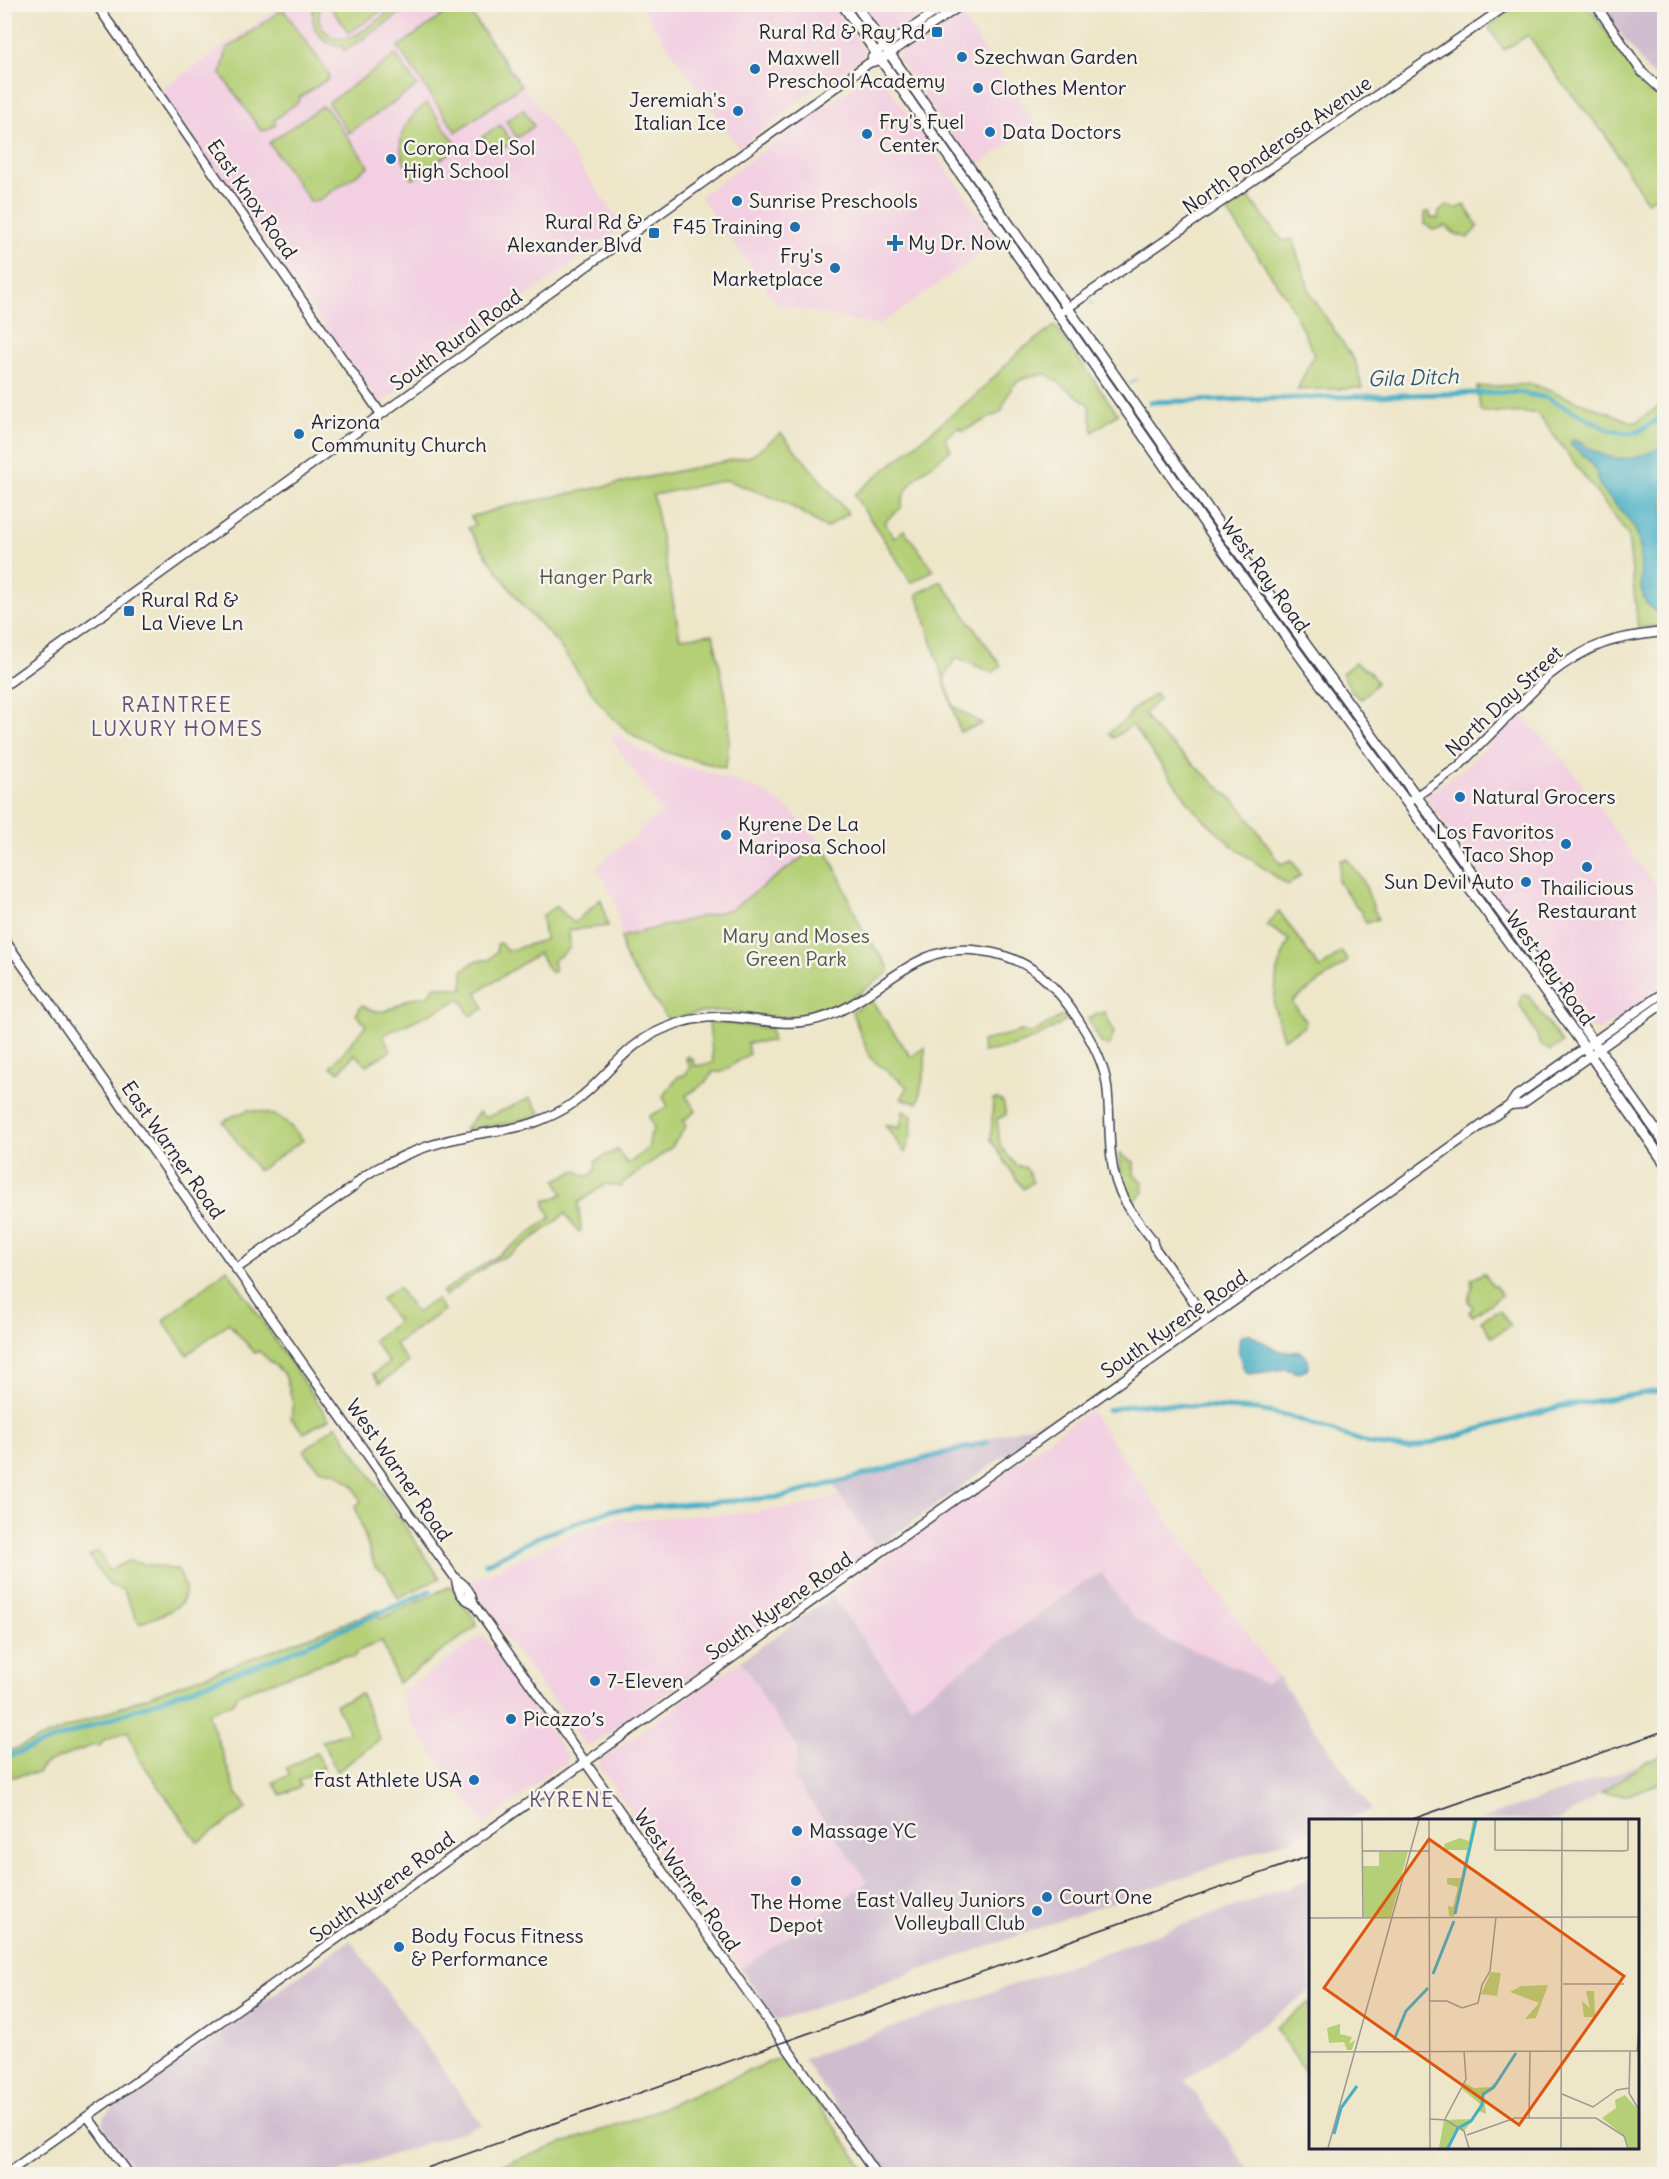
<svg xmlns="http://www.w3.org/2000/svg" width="1669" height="2179" font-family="Delius,sans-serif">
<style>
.built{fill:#f2cfe1}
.industrial{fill:#cfbdcf}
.green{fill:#b4cf76;stroke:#6b7858;stroke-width:1.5}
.water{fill:#47afc6;stroke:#346880;stroke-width:1.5}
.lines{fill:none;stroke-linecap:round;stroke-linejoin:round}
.stream{stroke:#47afc6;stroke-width:1.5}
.canal{stroke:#47afc6;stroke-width:5}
.secondary-casing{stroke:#403f50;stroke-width:11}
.primary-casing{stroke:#403f50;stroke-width:12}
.secondary{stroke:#fff;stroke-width:8}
.primary{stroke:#fff;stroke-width:9}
.rail{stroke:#22223b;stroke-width:1.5}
.poi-dot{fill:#1f6fb2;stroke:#f7f3e8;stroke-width:2}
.labels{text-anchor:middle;stroke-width:5;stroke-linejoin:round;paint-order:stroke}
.poi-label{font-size:20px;fill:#22223b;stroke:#f7f3e8;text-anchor:start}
.street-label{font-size:20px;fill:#22223b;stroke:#f7f3e8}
.park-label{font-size:20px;fill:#4e564d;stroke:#f7f3e8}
.water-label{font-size:21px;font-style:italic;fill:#315a73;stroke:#f7f3e8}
.neighbourhood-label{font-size:21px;letter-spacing:1.5px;fill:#5f537a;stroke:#f7f3e8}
.inset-river{fill:none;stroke:#47afc6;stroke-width:3}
.inset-road{fill:none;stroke:#9c9890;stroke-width:1.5}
.view{fill:#de560e;fill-opacity:0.15;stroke:#de560e;stroke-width:3}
.inset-edge{fill:none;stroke:#22223b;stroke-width:3}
</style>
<rect width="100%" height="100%" fill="#f7f3e8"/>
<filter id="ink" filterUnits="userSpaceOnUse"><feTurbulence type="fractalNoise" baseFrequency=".0167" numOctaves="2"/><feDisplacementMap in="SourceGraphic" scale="12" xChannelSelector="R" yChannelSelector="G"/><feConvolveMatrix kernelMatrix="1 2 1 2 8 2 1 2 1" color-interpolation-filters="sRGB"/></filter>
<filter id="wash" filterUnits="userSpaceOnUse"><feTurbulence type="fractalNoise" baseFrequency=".008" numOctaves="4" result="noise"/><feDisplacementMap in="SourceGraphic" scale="24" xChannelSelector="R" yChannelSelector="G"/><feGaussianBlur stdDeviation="1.35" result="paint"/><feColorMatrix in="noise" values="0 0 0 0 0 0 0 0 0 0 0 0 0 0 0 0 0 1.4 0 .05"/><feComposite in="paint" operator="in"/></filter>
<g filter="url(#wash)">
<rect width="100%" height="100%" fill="#ede6c9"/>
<g class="built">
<polygon points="282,5 467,5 623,227 379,404 160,91"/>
<polygon points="639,5 833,5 863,49 864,54 861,59 798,101 789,110 739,147"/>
<polygon points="864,5 937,5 887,37 883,36 875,26"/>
<polygon points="960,14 1037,125 978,165 972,163 897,58 901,50 930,35"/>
<polygon points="876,70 882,72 888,86 989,229 1000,240 878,326 778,305 700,196"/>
<polygon points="1519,714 1559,753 1664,898 1664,985 1643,1003 1600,1029 1595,1030 1589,1025 1571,997 1517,921 1507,912 1468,855 1459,846 1427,797 1428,794 1467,766"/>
<polygon points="616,733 637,748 663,760 714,774 755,788 779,802 796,816 822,843 732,909 621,937 615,903 606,883 596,867 626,842 633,840 638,834 639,829 662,812 610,737"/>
<polygon points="1090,1410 1278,1677 1265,1684 1238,1668 1169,1641 1134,1618 1120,1600 1078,1586 911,1706 832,1596"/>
<polygon points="841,1495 876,1548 591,1745 585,1746 582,1743 573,1726 558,1704 546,1693 467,1583 576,1532 622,1517 626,1520 757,1512 787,1507 790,1509"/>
<polygon points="483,1635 568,1757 565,1764 551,1770 533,1787 484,1824 411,1722 400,1693"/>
<polygon points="741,1661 758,1686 764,1702 798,1748 793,1778 868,1882 741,1969 599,1766 601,1760"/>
</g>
<g class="industrial">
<polygon points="1600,5 1664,5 1664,86 1647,69"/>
<polygon points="1045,1419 1048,1424 876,1548 831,1482 1037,1424"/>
<polygon points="1102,1573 1120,1600 1134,1618 1169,1641 1238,1668 1265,1684 1278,1677 1372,1810 1342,1820 1310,1820 1310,1832 777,2021 741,1969 868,1882 793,1778 798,1748 764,1702 758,1686 741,1661 832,1596 911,1706 1078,1586"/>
<polygon points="1644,1763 1561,1820 1478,1820"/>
<polygon points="1310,1880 1310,1991 1185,2080 1252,2174 1068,2174 1061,2165 1047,2174 885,2174 803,2059"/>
<polygon points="350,1940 482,2125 334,2174 138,2174 102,2125 104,2115"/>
</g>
<g class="green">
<polygon points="1518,4 1587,5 1641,78 1664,99 1664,196 1661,193 1647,202 1604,133 1559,79 1528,35 1504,50 1490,30 1489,26"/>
<path d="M 314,5 L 321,5 C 318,14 318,24 325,31 C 348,56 378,15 399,6 C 403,4 408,5 413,5 L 345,51 L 342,46 C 319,44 309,25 314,5 Z"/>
<polygon points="329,5 390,5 349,33"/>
<polygon points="457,5 465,5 521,86 456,132 398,47"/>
<polygon points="283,9 329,74 328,79 299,98 299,101 274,120 276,124 267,130 261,131 221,74 227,49"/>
<polygon points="396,55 417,86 349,133 328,103"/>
<path d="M 427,103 L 456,144 L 455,149 L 413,179 C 392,147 398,125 427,103 Z"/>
<polygon points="322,106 326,108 369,166 318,201 310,201 269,143"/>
<polygon points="523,109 534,126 517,138 506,121"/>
<polygon points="500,125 512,142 494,154 482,137"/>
<polygon points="1245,193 1283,241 1292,239 1311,295 1356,363 1362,388 1297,390 1314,354 1288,300 1225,208"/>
<polygon points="1448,205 1456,209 1464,205 1478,226 1468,238 1455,234 1446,226 1433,230 1425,224 1425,212 1430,212 1430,217 1438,219 1439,212"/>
<path d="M 1055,326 L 1118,414 L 1093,432 L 1089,405 L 1047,374 C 1013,378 1013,382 1001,412 L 963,431 L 959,427 L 945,438 L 951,450 C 931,466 903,480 901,508 L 884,522 L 894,538 L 904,530 L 934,570 L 911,583 L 898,561 L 854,495 L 977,394 L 1021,350 Z"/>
<polygon points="1532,384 1635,423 1664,403 1664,625 1638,628 1628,535 1537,413 1481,412 1477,387"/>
<path d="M 781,433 L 848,513 L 826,528 L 785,502 L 726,480 L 653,495 L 680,638 L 713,634 C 721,678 737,723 725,768 C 696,760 663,755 638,738 C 603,717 582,676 558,644 C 548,631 535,620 524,607 C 504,582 486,555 468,528 L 475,525 L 471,517 L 504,507 L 751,456 Z"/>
<polygon points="941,581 1001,666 992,673 956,657 944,679 953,706 982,724 960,732 917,594"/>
<polygon points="1355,663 1369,671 1377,683 1361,699 1352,692 1342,673"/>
<polygon points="1155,694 1159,699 1144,714 1154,729 1240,806 1281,864 1292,860 1301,875 1288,885 1232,846 1195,811 1132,725 1113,738 1108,733 1127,719 1131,711"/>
<path d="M 822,843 L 837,871 L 862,929 L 889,968 L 889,972 C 862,991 836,1012 803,1017 C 774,1021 747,1012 719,1011 C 702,1010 685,1015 669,1021 L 629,965 L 623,950 L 621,937 L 732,909 Z"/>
<polygon points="1347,859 1363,880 1378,919 1366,923 1361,912 1338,881 1341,860"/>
<path d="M 601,899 L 608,926 L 569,930 L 570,948 L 553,961 L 555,972 L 550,972 L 539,953 L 477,992 L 484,1009 L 470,1016 L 461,999 L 383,1035 L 391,1051 L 366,1065 L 355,1054 L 339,1072 L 331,1067 L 366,1025 L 356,1015 L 362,1005 C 386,1020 392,1005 413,998 C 417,996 423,997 428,996 L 435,986 L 463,989 L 463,970 L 477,960 L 489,960 L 497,951 L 497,944 L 500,943 L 507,951 L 545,940 L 542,916 L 556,906 L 574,923 Z"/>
<polygon points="1279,911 1320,969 1341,952 1348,961 1292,1002 1306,1021 1305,1026 1283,1039 1274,1006 1277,970 1289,940 1267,925"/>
<path d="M 1528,995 L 1562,1043 L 1550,1051 L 1539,1042 C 1536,1027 1524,1017 1519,1002 L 1522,996 Z"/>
<polygon points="870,999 911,1057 925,1047 925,1069 918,1103 901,1099 908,1087 870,1058 852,1012"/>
<polygon points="1105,1012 1114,1032 1109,1046 1101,1043 1088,1018"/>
<path d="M 1062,1016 L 1066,1020 C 1039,1039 1016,1048 983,1052 L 982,1041 L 1022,1031 L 1031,1034 Z"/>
<path d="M 709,1022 L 771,1028 L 772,1041 L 747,1043 L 749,1054 L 722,1072 L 713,1072 L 706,1082 L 686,1096 L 696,1111 L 683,1121 L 686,1126 C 681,1136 676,1138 672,1147 L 623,1183 L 621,1187 L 606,1184 L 578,1203 L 581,1230 L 578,1232 L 565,1213 L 553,1224 L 509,1255 L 494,1261 L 445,1296 L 442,1292 L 508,1249 L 551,1217 L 545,1206 L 545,1200 L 550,1200 L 563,1194 L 556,1180 L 577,1170 L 582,1175 L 589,1176 L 596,1169 L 595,1161 L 617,1150 L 628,1164 L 649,1147 L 649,1139 L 654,1128 L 649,1116 L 668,1107 L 663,1096 L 678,1077 L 686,1074 L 690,1066 L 685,1058 L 688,1056 L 689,1059 L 692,1058 L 695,1066 L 713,1063 Z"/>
<polygon points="530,1098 541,1114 510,1123 464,1130 479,1112 485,1117 495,1114"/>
<polygon points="997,1099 1003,1102 1006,1115 997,1119 1000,1146 1016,1165 1026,1168 1033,1182 1023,1189 991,1140 993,1100"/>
<path d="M 249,1110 C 277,1113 285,1118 303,1140 L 258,1171 L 223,1122 L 233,1116 Z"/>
<polygon points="903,1111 912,1116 911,1136 905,1153 885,1125 900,1128"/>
<polygon points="1120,1154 1134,1162 1134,1175 1142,1181 1144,1192 1136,1199 1131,1199 1121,1177"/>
<polygon points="227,1269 329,1419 304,1433 291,1418 293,1402 285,1375 259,1351 255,1353 228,1323 187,1355 163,1321"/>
<polygon points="1484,1273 1492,1285 1495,1285 1502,1295 1473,1316 1469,1312 1473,1308 1468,1301 1472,1287 1471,1279"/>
<polygon points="398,1287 416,1313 436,1299 444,1310 395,1344 408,1363 380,1383 373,1374 389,1363 373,1340 398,1322 381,1299"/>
<polygon points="1500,1311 1510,1325 1492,1337 1481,1321 1494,1312"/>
<polygon points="336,1425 440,1578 398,1598 385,1573 375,1567 355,1506 361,1502 354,1487 338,1473 319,1469 304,1451"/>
<path d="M 98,1551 L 109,1571 L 128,1561 L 178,1570 C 180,1575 184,1582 185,1588 C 189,1610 153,1617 139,1624 L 123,1590 L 109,1585 L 89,1556 Z"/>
<path d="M 451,1586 L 475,1620 L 477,1626 L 398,1683 L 382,1641 L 358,1651 L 354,1657 L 342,1656 L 244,1692 L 238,1695 L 233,1703 L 208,1713 L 236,1792 L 247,1808 L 198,1842 L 138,1757 L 128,1731 L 104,1740 L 99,1747 L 95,1745 L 88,1747 L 44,1764 L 38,1773 L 5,1778 L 5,1753 C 128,1701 255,1659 379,1610 L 380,1619 Z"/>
<polygon points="361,1694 380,1739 337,1772 322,1741 349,1732 336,1704"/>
<polygon points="317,1753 324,1768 298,1781 301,1786 281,1795 273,1782 290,1775 286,1768"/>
<polygon points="1664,1755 1664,1782 1627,1795 1601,1793 1644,1763"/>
<polygon points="1310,2003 1310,2070 1306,2073 1275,2028"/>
<polygon points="784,2056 868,2174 476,2174 653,2112"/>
</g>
<g class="water">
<path d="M 1573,439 C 1581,442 1587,448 1594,451 C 1619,464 1642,460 1664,444 L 1664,615 C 1627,604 1648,561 1637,534 C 1629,515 1611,503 1600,486 C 1598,482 1598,477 1596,472 C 1592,461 1581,453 1571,445 L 1571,441 Z"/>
<path d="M 1248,1333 C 1259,1339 1270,1348 1282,1351 C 1289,1354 1295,1350 1300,1352 C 1307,1354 1309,1362 1309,1368 L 1299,1373 L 1286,1369 L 1250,1374 L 1246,1373 C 1240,1362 1237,1349 1240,1337 Z"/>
</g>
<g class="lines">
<g class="stream">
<polyline points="985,4 986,7"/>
<polyline points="871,76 875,82"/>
<polyline points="1090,301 1093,305"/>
<polyline points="1130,384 1136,379"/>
</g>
<g class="canal">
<polyline points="1150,402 1516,392 1547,398 1608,429 1625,433 1638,432 1664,416"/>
<polyline points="1108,1410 1132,1405 1154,1404 1258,1410 1288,1416 1370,1444 1409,1449 1558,1407 1664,1390"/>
<polyline points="486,1564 538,1537 611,1510 781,1497 988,1442"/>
<polyline points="4,1758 288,1653 430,1591"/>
</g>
</g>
</g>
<g filter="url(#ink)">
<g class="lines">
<g class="secondary-casing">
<g id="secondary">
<polyline points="96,4 381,414"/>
<polyline points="1595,4 1642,72 1664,92"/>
<polyline points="872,57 879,50 947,4"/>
<polyline points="1063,311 1509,4"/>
<polyline points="4,686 869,63 880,60 963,4"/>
<path d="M 1408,802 L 1458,767 L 1548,676 C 1588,644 1614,637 1664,632"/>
<path d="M 4,939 L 409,1514 L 456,1579 C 465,1584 472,1593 473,1603 L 876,2174"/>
<polyline points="1510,1105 1522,1104 1664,1003"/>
<path d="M 236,1269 L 354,1186 C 363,1175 376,1169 388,1163 C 414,1150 440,1141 468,1136 C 491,1131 514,1130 536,1122 C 552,1116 569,1108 582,1096 C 611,1072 625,1045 663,1029 C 683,1020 707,1016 730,1017 C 757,1019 782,1026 809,1021 C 876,1009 905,940 981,951 C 1001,953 1019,960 1035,971 C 1065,993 1102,1049 1107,1086 C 1111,1117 1107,1150 1116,1181 C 1123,1203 1138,1221 1152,1239 L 1154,1247 L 1207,1320"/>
<path d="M 456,1579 C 457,1590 462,1599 473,1603"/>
<polyline points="88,2117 129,2174"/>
<polyline points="6,2174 1510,1105 1516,1096 1664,992"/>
</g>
</g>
<g class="primary-casing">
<g id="primary">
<polyline points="842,4 1228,557 1579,1039 1664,1162"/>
<polyline points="855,4 1237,550 1540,966 1664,1142"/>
</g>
</g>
<use href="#secondary" class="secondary"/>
<use href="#primary" class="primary"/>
<g class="rail">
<polyline points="1410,1820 1664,1731"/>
<polyline points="410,2174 1310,1856"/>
</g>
</g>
</g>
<g class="poi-dot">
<rect x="931" y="26" width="12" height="12" rx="3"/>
<circle cx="962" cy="57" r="6"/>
<circle cx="755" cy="69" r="6"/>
<circle cx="978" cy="88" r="6"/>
<circle cx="738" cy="111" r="6"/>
<circle cx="990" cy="132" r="6"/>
<circle cx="867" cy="134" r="6"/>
<circle cx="391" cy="159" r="6"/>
<circle cx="737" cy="201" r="6"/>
<circle cx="795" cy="227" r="6"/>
<rect x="648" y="227" width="12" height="12" rx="3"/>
<path d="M892 234h6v6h6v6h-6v6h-6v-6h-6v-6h6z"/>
<circle cx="835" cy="268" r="6"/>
<circle cx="299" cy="434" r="6"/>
<rect x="123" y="605" width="12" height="12" rx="3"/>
<circle cx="1460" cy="797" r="6"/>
<circle cx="726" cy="835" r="6"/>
<circle cx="1566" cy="844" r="6"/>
<circle cx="1587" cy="867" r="6"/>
<circle cx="1526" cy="882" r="6"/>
<circle cx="595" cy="1681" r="6"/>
<circle cx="511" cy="1719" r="6"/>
<circle cx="474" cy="1780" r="6"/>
<circle cx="797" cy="1831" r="6"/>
<circle cx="796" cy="1881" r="6"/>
<circle cx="1047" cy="1897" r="6"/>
<circle cx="1037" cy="1911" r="6"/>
<circle cx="399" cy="1947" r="6"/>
</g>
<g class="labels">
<g class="poi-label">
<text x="925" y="39" text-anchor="end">Rural Rd &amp; Ray Rd</text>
<text x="974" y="64">Szechwan Garden</text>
<text x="767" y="65">Maxwell<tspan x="767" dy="23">Preschool Academy</tspan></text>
<text x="990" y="95">Clothes Mentor</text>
<text x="726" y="107" text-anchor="end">Jeremiah's<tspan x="726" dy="23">Italian Ice</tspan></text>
<text x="879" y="129">Fry's Fuel<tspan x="879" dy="23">Center</tspan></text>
<text x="1002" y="139">Data Doctors</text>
<text x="403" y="155">Corona Del Sol<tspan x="403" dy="23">High School</tspan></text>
<text x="749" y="208">Sunrise Preschools</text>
<text x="642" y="229" text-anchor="end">Rural Rd &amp;<tspan x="642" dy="23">Alexander Blvd</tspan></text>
<text x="783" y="234" text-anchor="end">F45 Training</text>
<text x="908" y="250">My Dr. Now</text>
<text x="823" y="263" text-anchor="end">Fry's<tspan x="823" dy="23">Marketplace</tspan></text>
<text x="311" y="429">Arizona<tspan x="311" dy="23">Community Church</tspan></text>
<text x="141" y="607">Rural Rd &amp;<tspan x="141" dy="23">La Vieve Ln</tspan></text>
<text x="1472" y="804">Natural Grocers</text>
<text x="738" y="831">Kyrene De La<tspan x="738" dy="23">Mariposa School</tspan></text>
<text x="1554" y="839" text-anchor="end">Los Favoritos<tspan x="1554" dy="23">Taco Shop</tspan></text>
<text x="1514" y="889" text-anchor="end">Sun Devil Auto</text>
<text x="1587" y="895" text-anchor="middle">Thailicious<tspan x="1587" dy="23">Restaurant</tspan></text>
<text x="607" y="1688">7-Eleven</text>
<text x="523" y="1726">Picazzo’s</text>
<text x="462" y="1787" text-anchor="end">Fast Athlete USA</text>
<text x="809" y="1838">Massage YC</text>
<text x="1059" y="1904">Court One</text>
<text x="1025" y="1907" text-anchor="end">East Valley Juniors<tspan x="1025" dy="23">Volleyball Club</tspan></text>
<text x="796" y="1909" text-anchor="middle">The Home<tspan x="796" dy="23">Depot</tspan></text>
<text x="411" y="1943">Body Focus Fitness<tspan x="411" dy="23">&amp; Performance</tspan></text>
</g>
<g class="street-label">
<text transform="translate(1277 145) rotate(-35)" y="7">North Ponderosa Avenue</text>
<text transform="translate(252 199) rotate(55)" y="7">East Knox Road</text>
<text transform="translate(456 340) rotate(-36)" y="7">South Rural Road</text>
<text transform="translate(1265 575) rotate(54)" y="7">West Ray Road</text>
<text transform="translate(1504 701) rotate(-43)" y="7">North Day Street</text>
<text transform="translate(1550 968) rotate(54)" y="7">West Ray Road</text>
<text transform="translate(173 1150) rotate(55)" y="7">East Warner Road</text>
<text transform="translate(1174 1324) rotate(-35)" y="7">South Kyrene Road</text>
<text transform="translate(399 1470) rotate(55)" y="7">West Warner Road</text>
<text transform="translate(779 1606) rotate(-35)" y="7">South Kyrene Road</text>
<text transform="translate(687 1880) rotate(55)" y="7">West Warner Road</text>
<text transform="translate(382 1887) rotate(-36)" y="7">South Kyrene Road</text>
</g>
<g class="park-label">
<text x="596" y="584">Hanger Park</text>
<text x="796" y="943">Mary and Moses<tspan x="796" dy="23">Green Park</tspan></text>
</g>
<g class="water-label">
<text transform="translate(1413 378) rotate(-2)" y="7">Gila Ditch</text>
</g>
<g class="neighbourhood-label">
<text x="177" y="712">RAINTREE<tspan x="177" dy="24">LUXURY HOMES</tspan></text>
<text x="572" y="1807">KYRENE</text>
</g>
</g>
<g transform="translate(1309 1819)">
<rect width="330" height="330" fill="#ede6c9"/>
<path d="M 164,1 L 168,1 L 155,58 L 145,98 L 140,97 L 139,87 L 144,88 L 149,68 L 138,65 L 138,59 L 152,59 L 158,31 L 136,31 L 135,25 L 151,19 L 160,22 ZM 99,32 L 82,98 L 55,98 L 54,47 L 70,47 L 70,33 ZM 182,153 L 192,154 L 188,177 L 172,175 ZM 239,166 L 227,199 L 216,200 L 230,184 L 201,173 L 212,167 ZM 277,172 L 285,172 L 286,198 L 275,198 L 273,182 L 281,189 ZM 31,205 L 31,215 L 43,218 L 40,225 L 46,221 L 43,231 L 38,231 L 35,223 L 20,224 L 18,209 ZM 185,263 L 185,270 L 175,277 L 177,295 L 170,292 L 155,312 L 150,309 L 140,329 L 130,329 L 135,301 L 162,300 L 171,285 L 153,270 L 156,264 L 165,269 L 182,268 ZM 316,276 L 330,292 L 329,329 L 320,329 L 315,317 L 293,299 L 307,289 L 306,281 Z" fill="#b4cf76"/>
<path class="inset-river" d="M 146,95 L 167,1M 124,155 L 145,102M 85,221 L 97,192 L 119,169M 25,315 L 32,289 L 48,267M 139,329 L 149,309 L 162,302 L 173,286 L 174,275 L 185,268 L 207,234"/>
<path class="inset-road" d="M 53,1 L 54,99M 120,1 L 121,329M 186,1 L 186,31 L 315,32 L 319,31 L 319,1M 53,32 L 120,32M 0,99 L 330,98M 254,165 L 315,165M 121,182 L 138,182 L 153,189 L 169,184 L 173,166 L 181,152 L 187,98M 321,232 L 320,274 L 330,291M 0,233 L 330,232M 328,233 L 330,209M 253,275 L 284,288 L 308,271 L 320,269M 220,299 L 221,232M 120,300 L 137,301 L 155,312 L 160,329M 136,300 L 157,260 L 155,232M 158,316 L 206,299 L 287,299 L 315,317 L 319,329M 19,329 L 110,1M 252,329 L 253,1"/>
<path class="view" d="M 120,20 L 315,157 L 210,306 L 15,169 Z"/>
<rect width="330" height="330" class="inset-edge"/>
</g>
<rect width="1669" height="2179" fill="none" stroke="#f7f3e8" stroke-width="24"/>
</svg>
